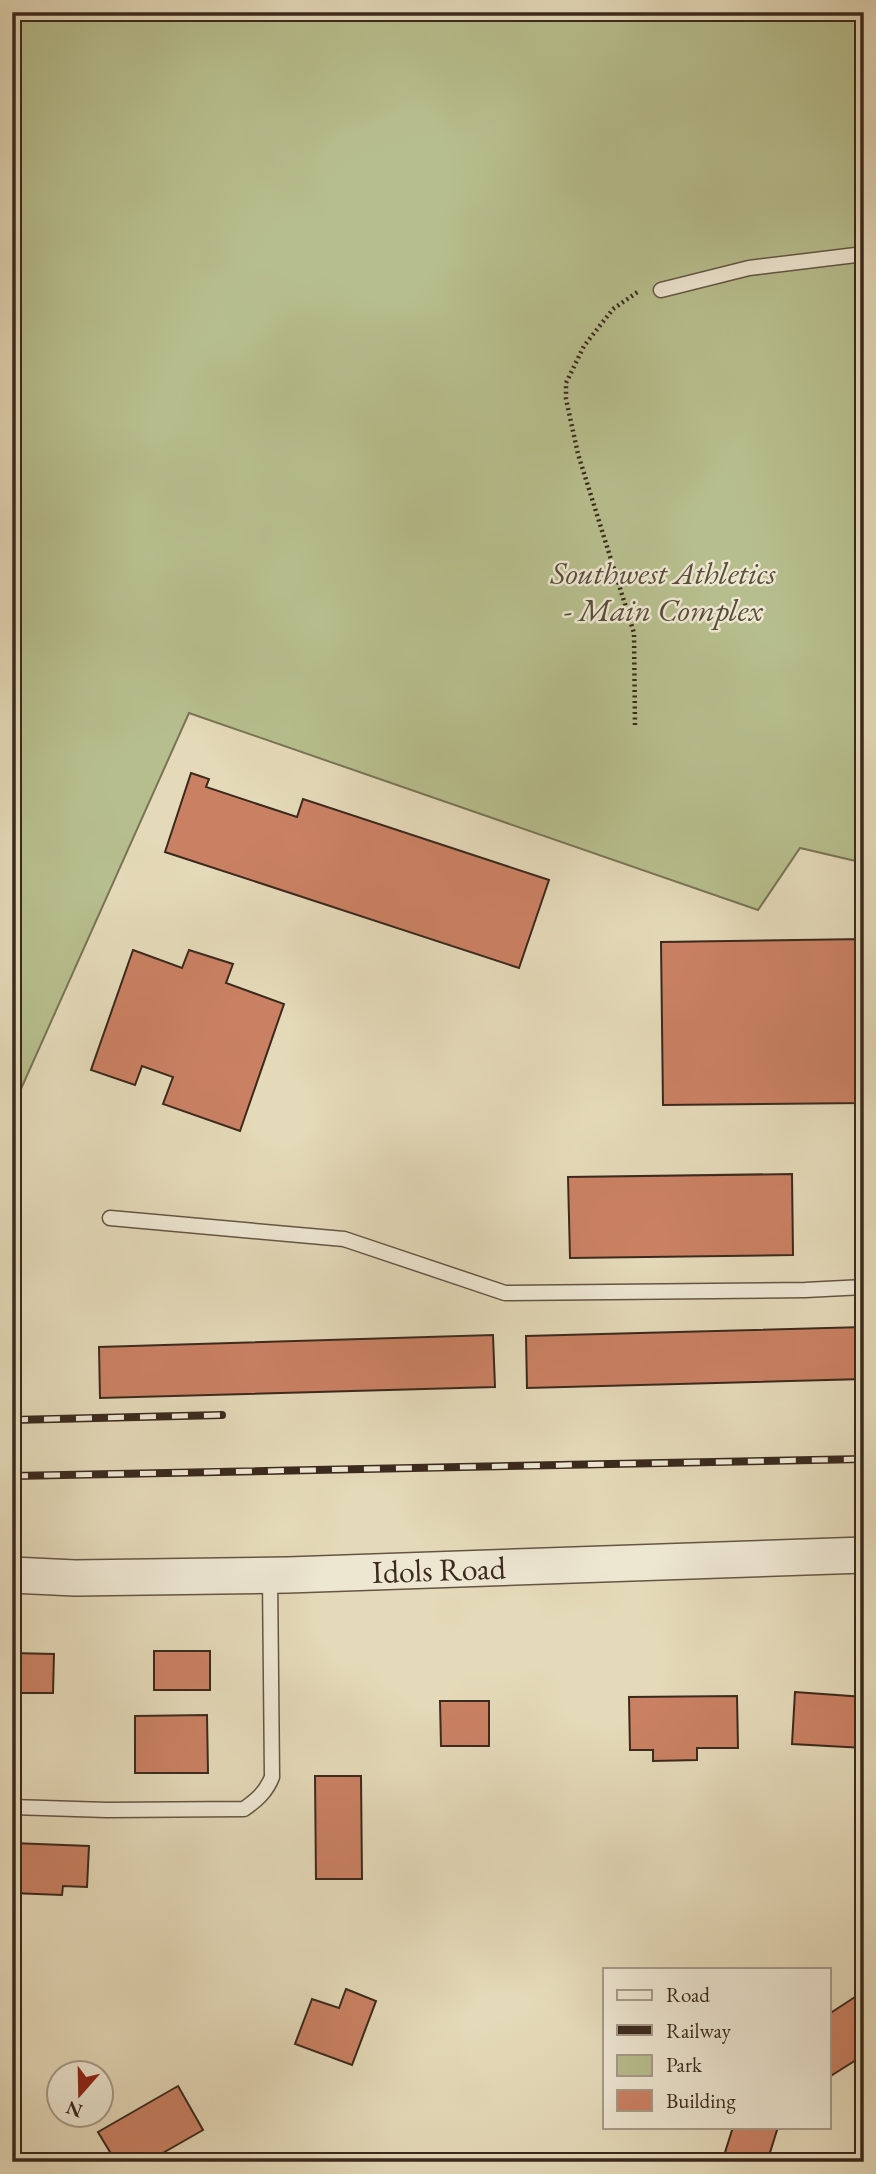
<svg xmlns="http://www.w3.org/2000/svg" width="876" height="2174" font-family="'EB Garamond',serif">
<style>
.green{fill:#b7be8d;stroke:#797456;stroke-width:2}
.building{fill:#ca8163;stroke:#3b291e;stroke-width:2}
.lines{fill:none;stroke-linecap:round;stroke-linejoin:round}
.service-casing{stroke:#655544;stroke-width:17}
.tertiary-casing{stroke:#655544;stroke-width:38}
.path{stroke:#3b291e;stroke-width:4.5;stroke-dasharray:2 3.5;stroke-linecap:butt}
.service{stroke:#ede6d1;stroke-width:14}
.tertiary{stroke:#ede6d1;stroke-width:35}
.rail-casing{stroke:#3b291e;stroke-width:8}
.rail{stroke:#ede6d1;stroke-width:5;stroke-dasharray:16;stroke-linecap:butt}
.labels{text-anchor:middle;stroke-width:5;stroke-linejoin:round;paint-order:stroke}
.park-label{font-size:32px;font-style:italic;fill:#5a4e3a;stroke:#ede6d1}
.street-label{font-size:32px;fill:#3b291e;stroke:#ede6d1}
</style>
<rect width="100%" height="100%" fill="#e4d9b8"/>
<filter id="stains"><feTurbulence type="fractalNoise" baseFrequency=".00286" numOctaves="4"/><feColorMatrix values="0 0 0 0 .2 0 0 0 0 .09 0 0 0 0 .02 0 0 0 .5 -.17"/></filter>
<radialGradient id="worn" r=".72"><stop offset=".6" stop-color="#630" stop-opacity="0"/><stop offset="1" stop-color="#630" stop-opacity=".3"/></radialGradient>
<polygon class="green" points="12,12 864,12 864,863 800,848 758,910 189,713 12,1109"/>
<g class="building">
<polygon points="191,773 209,779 206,787 297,817 303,799 549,880 519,968 165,852"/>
<polygon points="864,939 864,1103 663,1105 661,942"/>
<polygon points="133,950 182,968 189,950 233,964 226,983 284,1004 240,1131 163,1104 173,1077 142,1066 135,1085 91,1070"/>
<polygon points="792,1174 793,1255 570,1258 568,1177"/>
<polygon points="864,1327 864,1379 527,1388 526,1336"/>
<polygon points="493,1335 495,1387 100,1398 99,1347"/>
<rect x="154" y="1651" width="56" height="39"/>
<polygon points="12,1653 54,1654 53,1693 12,1693"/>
<polygon points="795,1692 864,1697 864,1748 792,1744"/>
<polygon points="737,1696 738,1748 697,1748 697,1760 653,1761 653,1750 630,1750 629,1697"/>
<polygon points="440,1701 489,1701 489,1746 441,1746"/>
<polygon points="207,1715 208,1773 135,1773 135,1716"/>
<polygon points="315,1776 361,1776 362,1879 316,1879"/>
<polygon points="12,1843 89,1846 87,1887 63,1886 62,1895 12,1893"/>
<polygon points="346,1989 376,2001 352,2065 295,2044 312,1999 339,2008"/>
<polygon points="858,1995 864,2003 864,2055 829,2077 829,2014"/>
<polygon points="178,2086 203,2130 147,2162 116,2162 98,2132"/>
<polygon points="733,2127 778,2127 767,2162 722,2162"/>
</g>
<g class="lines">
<g class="service-casing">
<g id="service">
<polyline points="661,290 749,268 864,254"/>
<polyline points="110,1218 344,1239 505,1293 805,1290 864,1287"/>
<path d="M 12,1807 L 107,1810 L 244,1809 C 257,1800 266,1792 272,1777 L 270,1576"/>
</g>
</g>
<g class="tertiary-casing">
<g id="tertiary">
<path id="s1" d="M 12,1575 L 75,1578 L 288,1575 L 864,1555"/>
</g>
</g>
<polyline class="path" points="635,725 634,633 578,454 566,399 566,383 584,346 613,309 639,291"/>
<use href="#service" class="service"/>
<use href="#tertiary" class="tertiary"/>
<g class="rail-casing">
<g id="rail">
<polyline points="12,1420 222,1415"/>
<polyline points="12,1476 864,1459"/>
</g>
</g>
<use href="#rail" class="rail"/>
</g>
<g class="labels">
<g class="park-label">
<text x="663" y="584">Southwest Athletics<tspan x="663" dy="37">- Main Complex</tspan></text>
</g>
<g class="street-label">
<text dy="11" stroke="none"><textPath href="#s1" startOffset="427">Idols Road</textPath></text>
</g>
</g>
<rect width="876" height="2174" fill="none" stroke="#e4d9b8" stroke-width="42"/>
<rect x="14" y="14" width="848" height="2146" fill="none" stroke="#3b291e" stroke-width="3.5"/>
<rect x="21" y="21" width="834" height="2132" fill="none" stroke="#3b291e" stroke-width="2"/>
<rect x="603" y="1968" width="228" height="161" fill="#ede6d1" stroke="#a69a89" stroke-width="2"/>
<rect x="617" y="1990" width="35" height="10" fill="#ede6d1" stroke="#a69a89" stroke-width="2"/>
<text x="666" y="2002" font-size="21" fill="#3b291e">Road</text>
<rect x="617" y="2025" width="35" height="10" fill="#3b291e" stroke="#a69a89" stroke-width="2"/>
<text x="666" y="2038" font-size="21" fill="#3b291e">Railway</text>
<rect x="617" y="2055" width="35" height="21" fill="#b7be8d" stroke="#a69a89" stroke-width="2"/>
<text x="666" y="2072" font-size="21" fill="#3b291e">Park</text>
<rect x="617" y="2090" width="35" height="21" fill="#ca8163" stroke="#a69a89" stroke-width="2"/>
<text x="666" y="2108" font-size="21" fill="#3b291e">Building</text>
<g transform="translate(80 2094) rotate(200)"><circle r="33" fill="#ede6d1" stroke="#a69a89" stroke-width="2"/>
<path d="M0-5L12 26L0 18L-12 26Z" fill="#8f2418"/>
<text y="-10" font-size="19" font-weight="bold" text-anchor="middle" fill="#3b291e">N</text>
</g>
<rect width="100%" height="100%" filter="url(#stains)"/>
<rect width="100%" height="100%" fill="url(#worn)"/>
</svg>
